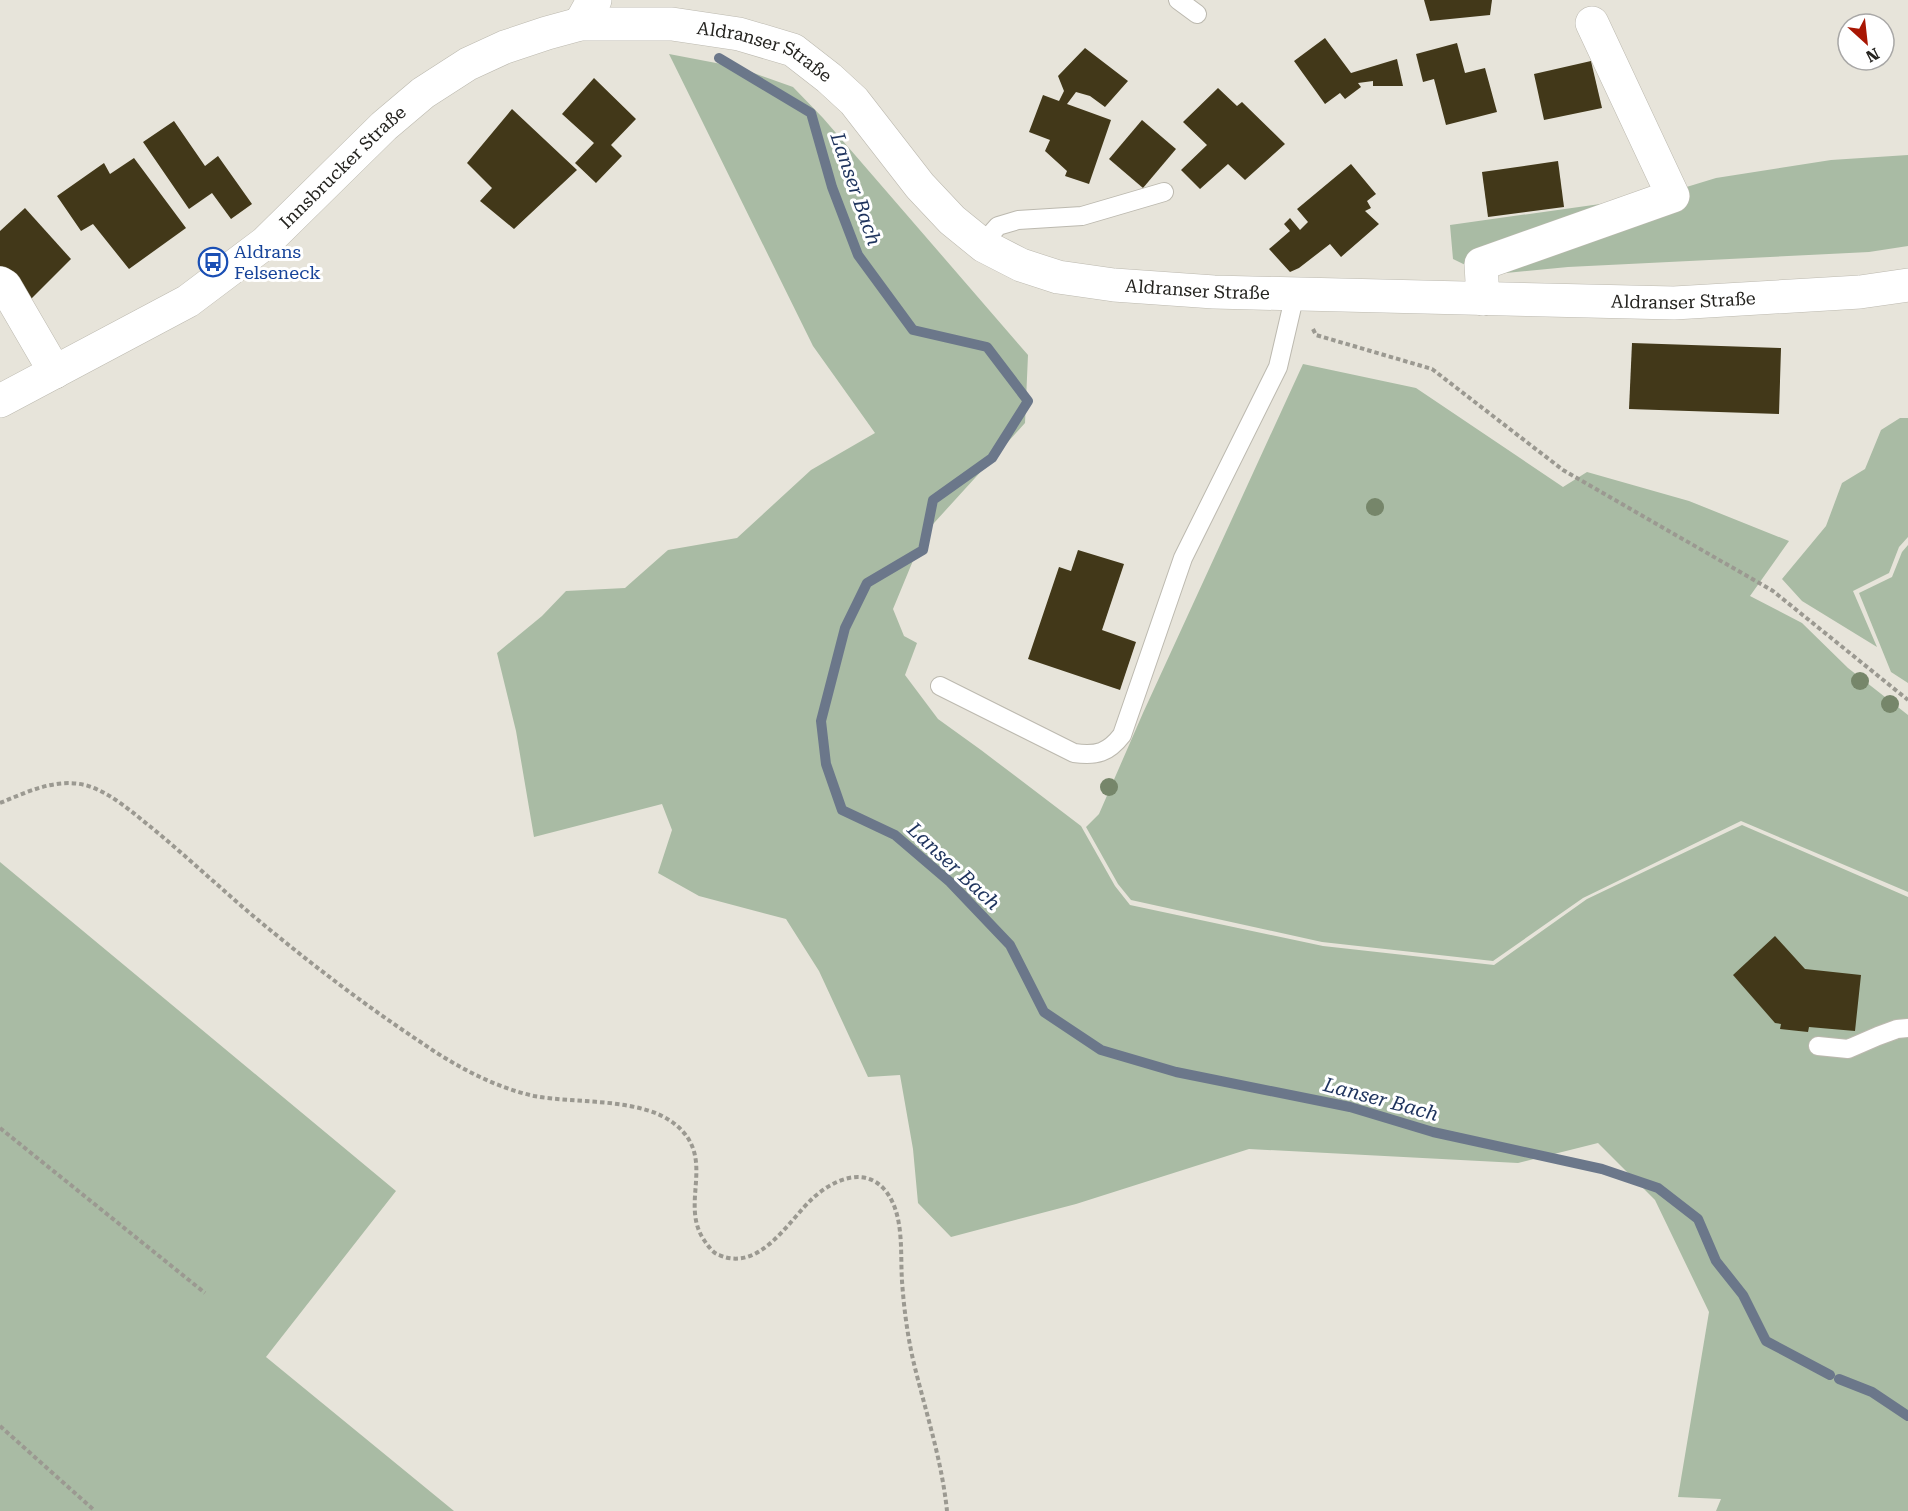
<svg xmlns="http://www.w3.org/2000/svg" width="1908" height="1511" font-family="'Roboto Serif',serif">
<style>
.green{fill:#a9bba4}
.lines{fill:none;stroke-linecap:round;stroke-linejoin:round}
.stream{stroke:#6b778a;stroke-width:10}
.building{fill:#423819}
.lane-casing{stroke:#bcb9af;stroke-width:20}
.street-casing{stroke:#bcb9af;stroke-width:34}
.secondary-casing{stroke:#bcb9af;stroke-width:34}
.path{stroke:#9b9991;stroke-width:4;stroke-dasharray:4.5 3;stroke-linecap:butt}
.lane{stroke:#fff;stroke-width:18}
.street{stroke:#fff;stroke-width:33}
.secondary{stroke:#fff;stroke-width:33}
.tree{fill:#76866a}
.labels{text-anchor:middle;stroke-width:6;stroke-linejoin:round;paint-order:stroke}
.street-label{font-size:18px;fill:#252420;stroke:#fff}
.transit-label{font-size:18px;fill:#164399;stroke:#fff;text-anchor:start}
.water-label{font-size:20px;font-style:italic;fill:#1e335d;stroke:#fff}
</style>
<rect width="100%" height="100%" fill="#e7e4da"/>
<g class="green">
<polygon points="669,54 737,67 793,87 823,118 1028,355 1025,423 924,534 893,609 904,636 917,643 905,675 938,719 981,750 1081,826 1115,886 1130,905 1323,946 1494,965 1587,899 1742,825 1908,897 1908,1511 1716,1511 1721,1499 1678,1497 1709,1312 1655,1200 1598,1143 1518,1163 1249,1149 1076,1204 951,1237 918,1203 913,1149 900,1075 868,1077 819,971 786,919 699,896 658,873 672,830 662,804 534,837 516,731 497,653 542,616 566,591 625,588 668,550 737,538 811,470 875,433 813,346"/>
<polygon points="1908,155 1908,246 1869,252 1568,267 1486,275 1453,259 1450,225 1657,196 1716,178 1831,160"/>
<polygon points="1303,364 1416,388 1563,487 1587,472 1689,501 1789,541 1750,596 1802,623 1848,668 1908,715 1908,892 1741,821 1583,898 1493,961 1322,942 1131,900 1118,884 1086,827 1099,814 1143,713"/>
<polygon points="1900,418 1908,418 1908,537 1899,547 1889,573 1853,591 1877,647 1802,601 1782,579 1826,526 1842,483 1865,469 1881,430"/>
<polygon points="1908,545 1908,683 1891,672 1859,593 1892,577 1902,552"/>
<polygon points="0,862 396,1191 266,1357 454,1511 0,1511"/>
</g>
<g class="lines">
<g class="stream">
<polyline points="719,58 811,113 832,187 858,255 913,330 987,347 1028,401 992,458 933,500 923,550 867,583 845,628 821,721 826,764 842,810 895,835 950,882 1010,945 1044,1012 1101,1050 1176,1072 1350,1107 1433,1132 1602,1169 1658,1188 1698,1219 1716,1261 1743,1295 1766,1341 1830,1375"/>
<polyline points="1839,1379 1872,1392 1908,1416"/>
</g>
</g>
<g class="building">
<polygon points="1424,0 1492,0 1490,15 1430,21"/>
<polygon points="1325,38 1351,73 1397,59 1403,86 1373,86 1373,81 1358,83 1361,87 1345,99 1340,93 1325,104 1294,61"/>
<polygon points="1457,43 1465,73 1485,68 1497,112 1446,125 1434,79 1423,82 1416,54"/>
<polygon points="1085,48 1128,81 1105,107 1090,96 1076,92 1067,104 1111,120 1089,184 1065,176 1067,171 1045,151 1050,140 1029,132 1043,95 1059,101 1064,91 1058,76"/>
<polygon points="1591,61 1602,108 1544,120 1534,74"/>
<polygon points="594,78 636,119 611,145 622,156 596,183 575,163 594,143 562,114"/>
<polygon points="1218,88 1237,106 1242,102 1285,144 1245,180 1228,164 1200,189 1181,170 1207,145 1183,122"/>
<polygon points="512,109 577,170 514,229 480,201 492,188 467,163"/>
<polygon points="1142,120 1176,149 1143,188 1109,159"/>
<polygon points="174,121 205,166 218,156 252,204 231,219 212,193 189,209 143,142"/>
<polygon points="134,158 186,228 129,269 93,224 81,231 57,196 104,163 110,174"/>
<polygon points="1558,161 1564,207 1488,217 1482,172"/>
<polygon points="1351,164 1376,194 1367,201 1371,208 1365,211 1379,224 1341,257 1330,244 1299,268 1290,272 1269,249 1290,231 1284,224 1290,218 1300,230 1308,222 1297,209"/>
<polygon points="25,208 71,259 29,301 0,270 0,231"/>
<polygon points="1632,343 1781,348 1779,414 1629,409"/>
<polygon points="1078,550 1124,564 1102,630 1136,642 1120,690 1028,659 1059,567 1071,571"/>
<polygon points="1775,936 1805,969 1861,975 1855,1031 1809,1027 1808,1032 1780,1029 1781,1024 1775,1023 1733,975"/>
</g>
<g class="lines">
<g class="lane-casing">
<g id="lane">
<polyline points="1178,0 1197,14"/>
<polyline points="982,244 998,226 1018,220 1082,216 1164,192"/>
<path d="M 940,686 L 1074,753 C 1097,756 1108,753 1122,735 L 1183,558 L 1278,367 L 1295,294"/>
<polyline points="1818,1046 1848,1049 1878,1036 1897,1029 1908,1028"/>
</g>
</g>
<g class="street-casing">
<g id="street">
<polyline points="580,24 590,6 595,0"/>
<polyline points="0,283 5,286 55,372"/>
<polyline points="1483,299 1481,264 1673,196 1592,23"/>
</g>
</g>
<g class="secondary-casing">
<g id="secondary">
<path id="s1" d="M 0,401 L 188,301 L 265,243 L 384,126 L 423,93 L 468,64 L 505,47 L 547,33 L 580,24 L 672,24 L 739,34 L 793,50 L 829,78 L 854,101 L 920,186 L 952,220 L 984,246 L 1021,265 L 1058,277 L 1114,285 L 1214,292 L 1674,303 L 1860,292 L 1908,285"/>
</g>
</g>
<g class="path">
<polyline points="1313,329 1316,335 1432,369 1563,470 1773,591 1908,700"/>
<path d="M 0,803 C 27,792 55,778 85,785 C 110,792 132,812 152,828 C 186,856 218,886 252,915 C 306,960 363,1004 422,1043 C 455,1066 494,1087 534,1096 C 577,1104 643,1097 676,1125 C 717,1159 679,1203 704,1240 C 708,1246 713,1253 719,1255 C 760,1273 789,1220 813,1198 C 833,1180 863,1166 884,1189 C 905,1213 900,1252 902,1281 C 904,1310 908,1340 915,1368 C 927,1416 942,1462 947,1511"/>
<polyline points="0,1128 205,1293"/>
<polyline points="0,1426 95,1511"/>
</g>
<use href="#lane" class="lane"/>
<use href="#street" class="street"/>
<use href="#secondary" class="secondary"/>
</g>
<g class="tree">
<circle cx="1375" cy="507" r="9"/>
<circle cx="1860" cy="681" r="9"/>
<circle cx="1890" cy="704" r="9"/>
<circle cx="1109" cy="787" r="9"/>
</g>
<defs>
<g id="bus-ring" transform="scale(1.5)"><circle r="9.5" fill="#fff" stroke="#1a4fb4" stroke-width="1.5"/><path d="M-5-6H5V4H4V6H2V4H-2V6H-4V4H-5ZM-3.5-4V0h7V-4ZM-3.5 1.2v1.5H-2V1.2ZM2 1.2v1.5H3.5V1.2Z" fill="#1a4fb4"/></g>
</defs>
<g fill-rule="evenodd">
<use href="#bus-ring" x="213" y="262"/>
</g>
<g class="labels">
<g class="street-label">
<text dy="6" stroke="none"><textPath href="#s1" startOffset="890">Aldranser Straße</textPath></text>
<text dy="6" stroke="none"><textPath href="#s1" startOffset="418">Innsbrucker Straße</textPath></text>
<text dy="6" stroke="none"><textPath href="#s1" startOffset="1412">Aldranser Straße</textPath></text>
<text dy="6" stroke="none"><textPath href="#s1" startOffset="1898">Aldranser Straße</textPath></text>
</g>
<g class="transit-label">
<text x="234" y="258">Aldrans<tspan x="234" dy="21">Felseneck</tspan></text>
</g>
<g class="water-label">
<text transform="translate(856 189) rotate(71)" y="7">Lanser Bach</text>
<text transform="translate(954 866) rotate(43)" y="7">Lanser Bach</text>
<text transform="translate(1381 1099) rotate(15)" y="7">Lanser Bach</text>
</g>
</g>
<g transform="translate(1866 42) rotate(153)"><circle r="28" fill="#ffffff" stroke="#a8a7a6" stroke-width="1.5"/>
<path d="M0-4.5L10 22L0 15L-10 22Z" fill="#a81603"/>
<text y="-9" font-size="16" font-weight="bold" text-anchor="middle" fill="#252420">N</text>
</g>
</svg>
